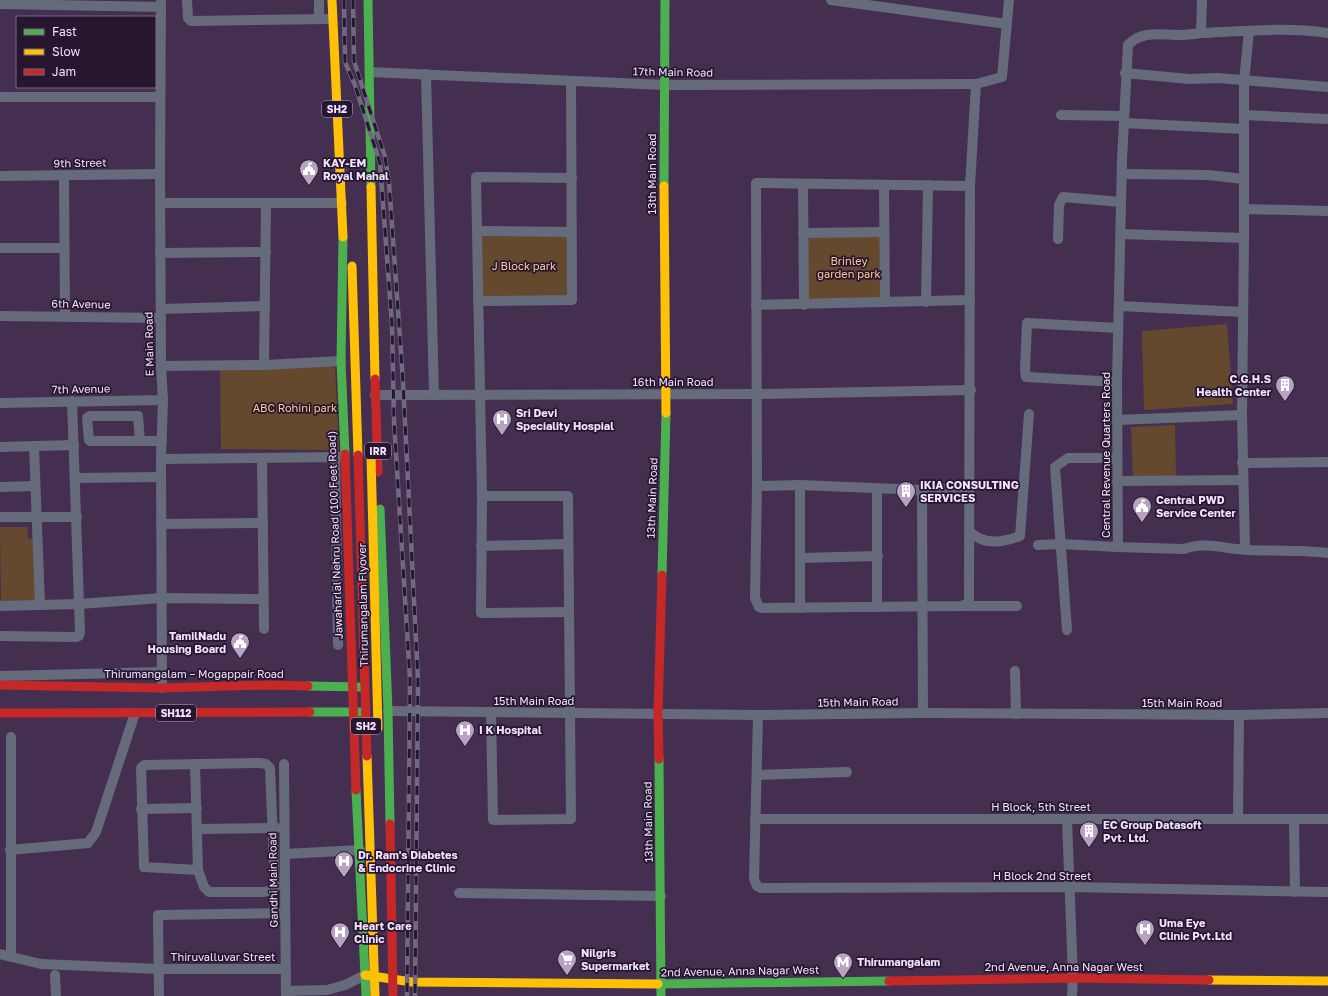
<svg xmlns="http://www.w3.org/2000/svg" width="1328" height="996" font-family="'Golos Text',sans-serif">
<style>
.green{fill:#64492e}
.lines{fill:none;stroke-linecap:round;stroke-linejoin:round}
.street{stroke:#656b7a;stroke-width:10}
.fast{stroke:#4caf50;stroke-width:9}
.slow{stroke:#ffc107;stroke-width:9}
.jam{stroke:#c62828;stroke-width:9}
.rail-casing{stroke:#6f6a7e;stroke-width:4.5}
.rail{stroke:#261630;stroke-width:3;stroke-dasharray:9;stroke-linecap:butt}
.slow-bridge{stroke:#ffc107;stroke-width:9}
.jam-bridge{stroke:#c62828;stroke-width:9}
.labels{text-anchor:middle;stroke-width:3.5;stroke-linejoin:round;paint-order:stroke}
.shield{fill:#261630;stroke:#b5a5c0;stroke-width:1}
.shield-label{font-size:10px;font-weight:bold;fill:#f2e2fe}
.street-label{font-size:11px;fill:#f2e2fe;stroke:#261630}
.poi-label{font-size:11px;font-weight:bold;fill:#f2e2fe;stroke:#261630;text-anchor:start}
.park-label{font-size:11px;fill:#fbcc93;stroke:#261630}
</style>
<rect width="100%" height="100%" fill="#442f50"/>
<g class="green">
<polygon points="477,231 572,232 572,300 478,301"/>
<polygon points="884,232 885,302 804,305 803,233"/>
<polygon points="1227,324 1233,404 1144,410 1142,331"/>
<polygon points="335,366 339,450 221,449 220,369"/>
<polygon points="1175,425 1176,477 1133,478 1131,427"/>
<polygon points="0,527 27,527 28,539 39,539 40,601 1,602"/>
</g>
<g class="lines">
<g class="street">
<polyline points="161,0 160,174 161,366 163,400 161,459 162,688"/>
<polyline points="187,0 188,18 191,21 332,19"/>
<polyline points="319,0 319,19"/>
<polyline points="831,0 1007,24"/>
<path d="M 1202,0 L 1201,33 C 1194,34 1186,35 1179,35 C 1161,35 1142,30 1128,45 L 1122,160 L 1117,382 L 1118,547 L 1184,549 C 1205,541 1225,549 1248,550 C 1274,551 1301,550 1328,553"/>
<polyline points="0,4 161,7"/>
<path d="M 1201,33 C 1243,31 1287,27 1328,33"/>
<polyline points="370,72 665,85 976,84"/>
<polyline points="1125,73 1189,79 1218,78 1328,87"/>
<polyline points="426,74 434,395"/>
<polyline points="0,97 160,97"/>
<polyline points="1061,115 1124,116"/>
<polyline points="1244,115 1244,81 1249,31"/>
<polyline points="1124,123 1244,129"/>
<polyline points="1122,174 1208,175 1244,179"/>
<polyline points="64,175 65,315"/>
<polyline points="0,176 160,174"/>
<polyline points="803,184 804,305"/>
<polyline points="884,185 885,302"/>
<polyline points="970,186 756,183 757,486 755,598 759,607 762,608 962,606 969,602 970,186 976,84 1002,77 1009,0"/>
<polyline points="160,203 342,203"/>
<polyline points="1244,209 1328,211"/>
<polyline points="477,231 572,232"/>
<polyline points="803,233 884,232"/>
<polyline points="1121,234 1244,238 1242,415 1245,549"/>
<polyline points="1244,238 1244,115 1328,119"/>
<polyline points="1058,239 1059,205 1063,197 1121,202"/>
<polyline points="0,248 64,248"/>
<polyline points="160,253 266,252"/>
<polyline points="478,301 572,300 571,81"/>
<polyline points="926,302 928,185"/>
<polyline points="756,305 970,300"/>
<polyline points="1119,306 1243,312"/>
<polyline points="161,309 265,306"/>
<polyline points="0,316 161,318"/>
<polyline points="264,365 266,204"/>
<polyline points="161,366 264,365 341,361"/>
<polyline points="1117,382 1026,377 1025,370 1027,323 1118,328"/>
<polyline points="375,395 756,394 971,390"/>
<polyline points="72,401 79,604 162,598 263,599"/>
<polyline points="0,403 163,400"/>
<polyline points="1117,420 1242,415"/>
<polyline points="140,441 138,416 90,416 87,418 89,440 90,441 162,441"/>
<polyline points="34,446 40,605"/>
<polyline points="0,447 74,445"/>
<polyline points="262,458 264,629"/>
<polyline points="335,458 338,645"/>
<polyline points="161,459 341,457"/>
<polyline points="1242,463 1328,462"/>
<polyline points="75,478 161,477"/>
<polyline points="1117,481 1242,480"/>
<polyline points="757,486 800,485 922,490 970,487"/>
<polyline points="0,487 35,486"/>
<polyline points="877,489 877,607"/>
<polyline points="922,490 923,713"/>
<polyline points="482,496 568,496 571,819 493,820 491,713"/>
<polyline points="0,517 77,517"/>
<polyline points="161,524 263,523"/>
<path d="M 970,532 C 985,546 1003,542 1020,536 L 1029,414"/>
<polyline points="1038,545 1061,544 1118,547"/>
<polyline points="481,546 568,544"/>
<polyline points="801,558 878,556"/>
<polyline points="0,606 79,604 80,632 79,636 76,637 0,636"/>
<polyline points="965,606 1017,606"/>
<polyline points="800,608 800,485"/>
<polyline points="569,612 481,613 482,496 476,177 572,178"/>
<polyline points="1067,630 1055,467 1068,458 1117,458"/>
<polyline points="1015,671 1016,714"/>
<polyline points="0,676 162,672"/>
<polyline points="388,711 758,715 923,713 1239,715 1328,713"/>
<polyline points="758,715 754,879 757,886 761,888 1069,887 1328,892"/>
<polyline points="11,737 11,957"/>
<polygon points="260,763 266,764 270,768 275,888 272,890 264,892 209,892 204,887 198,870 144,867 141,768 144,765"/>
<polyline points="195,764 198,870"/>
<polyline points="284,764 286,996"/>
<polyline points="757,775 847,772"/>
<polyline points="141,809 197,808"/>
<polyline points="1238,818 1239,715"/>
<polyline points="755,819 1328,819"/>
<polyline points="1067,819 1073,978 1072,996"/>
<polyline points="1294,819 1295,892"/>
<polyline points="197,829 277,828"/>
<polyline points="10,850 88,843 96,832 135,713"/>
<polyline points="285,854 360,850"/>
<polyline points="459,893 661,896"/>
<polyline points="0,954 41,964 159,969 286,969"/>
<polyline points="55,975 56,996"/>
<polyline points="286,991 327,990 345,985 365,975"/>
<polyline points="159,996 158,915 285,913"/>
</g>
<g class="fast">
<polyline points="368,0 371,187"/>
<polyline points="664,186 665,0"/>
<polyline points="343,237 341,361 345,454"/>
<polyline points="380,509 388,711 390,824"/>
<polyline points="662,575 666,413"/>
<polyline points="308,686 360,687"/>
<polyline points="310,712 363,712"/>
<polyline points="659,759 661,996"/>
<polyline points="356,790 366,996"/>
<polyline points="658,984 889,981"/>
</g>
<g class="slow">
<polyline points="332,0 343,237"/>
<polyline points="664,186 666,413"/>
<polyline points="371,187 375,379"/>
<polyline points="352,266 358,455"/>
<polyline points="365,975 412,982 658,984"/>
<polyline points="1209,980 1328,981"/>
</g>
<g class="jam">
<polyline points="375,379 378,472"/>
<polyline points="345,454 356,790"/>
<polyline points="0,685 162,688 269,685 308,686"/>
<polyline points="0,713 310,712"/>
<polyline points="659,759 658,713 662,575"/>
<polyline points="390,824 393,995"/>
<polyline points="889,981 1073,978 1209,980"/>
</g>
<g class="rail-casing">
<g id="rail">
<polyline points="344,0 345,62 355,85 380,163 392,325 394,421 410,679 407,996"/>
<polyline points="353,0 354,61 385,157 389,182 403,382 418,680 415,996"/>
</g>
</g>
<use href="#rail" class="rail"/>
<g class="slow-bridge">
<polyline points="371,456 378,728"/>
<polyline points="367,756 375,996"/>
</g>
<polyline class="jam-bridge" points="358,455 367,756"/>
</g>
<defs>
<g id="civic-pin" transform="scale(1)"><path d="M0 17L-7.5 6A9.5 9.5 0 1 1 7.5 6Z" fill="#b5a3c1" stroke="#261630"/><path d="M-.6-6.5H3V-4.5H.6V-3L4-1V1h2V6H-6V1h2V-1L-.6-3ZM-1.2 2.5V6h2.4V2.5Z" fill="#fff"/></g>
<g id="building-pin" transform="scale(1)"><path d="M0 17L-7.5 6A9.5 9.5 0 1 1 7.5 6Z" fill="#b5a3c1" stroke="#261630"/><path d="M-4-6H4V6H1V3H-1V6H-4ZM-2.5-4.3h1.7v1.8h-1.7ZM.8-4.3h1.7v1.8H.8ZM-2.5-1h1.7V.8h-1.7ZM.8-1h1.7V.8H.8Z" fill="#fff"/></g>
<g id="hospital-pin" transform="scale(1)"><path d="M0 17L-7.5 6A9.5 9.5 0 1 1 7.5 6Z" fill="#b5a3c1" stroke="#261630"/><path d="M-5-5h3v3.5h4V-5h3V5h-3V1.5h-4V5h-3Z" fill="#fff"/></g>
<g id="supermarket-pin" transform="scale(1)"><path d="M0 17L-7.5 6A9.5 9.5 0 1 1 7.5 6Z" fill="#b5a3c1" stroke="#261630"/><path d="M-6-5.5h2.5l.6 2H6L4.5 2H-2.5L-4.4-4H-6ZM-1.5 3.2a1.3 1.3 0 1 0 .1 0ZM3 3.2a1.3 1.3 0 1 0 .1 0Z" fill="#fff"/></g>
<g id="metro-pin" transform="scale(1)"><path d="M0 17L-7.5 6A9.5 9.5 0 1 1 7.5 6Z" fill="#b5a3c1" stroke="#261630"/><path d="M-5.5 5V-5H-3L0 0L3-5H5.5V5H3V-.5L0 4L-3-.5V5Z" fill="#fff"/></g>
</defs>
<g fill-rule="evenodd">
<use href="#civic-pin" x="309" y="169"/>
<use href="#building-pin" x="1285" y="385"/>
<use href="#hospital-pin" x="502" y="419"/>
<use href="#building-pin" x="906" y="491"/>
<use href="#civic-pin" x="1142" y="506"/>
<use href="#civic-pin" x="240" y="642"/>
<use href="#hospital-pin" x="465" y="730"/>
<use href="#building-pin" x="1089" y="831"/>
<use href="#hospital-pin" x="344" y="861"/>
<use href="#hospital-pin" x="1145" y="929"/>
<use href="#hospital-pin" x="340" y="932"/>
<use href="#supermarket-pin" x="567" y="959"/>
<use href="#metro-pin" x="843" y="962"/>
</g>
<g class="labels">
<g class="shield">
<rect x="322" y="101" width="30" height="16" rx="3"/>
<rect x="365" y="443" width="26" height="16" rx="3"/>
<rect x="156" y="705" width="40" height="16" rx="3"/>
<rect x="351" y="718" width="30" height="16" rx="3"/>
</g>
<g class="shield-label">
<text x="337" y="113">SH2</text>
<text x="378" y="455">IRR</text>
<text x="176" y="717">SH112</text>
<text x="366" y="730">SH2</text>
</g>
<g class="street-label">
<text transform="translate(673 72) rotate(1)" y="4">17th Main Road</text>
<text transform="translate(80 163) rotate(-1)" y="4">9th Street</text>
<text transform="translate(652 174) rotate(-90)" y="4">13th Main Road</text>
<text transform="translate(81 304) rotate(1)" y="4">6th Avenue</text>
<text transform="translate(149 344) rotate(-91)" y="4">E Main Road</text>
<text x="673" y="386">16th Main Road</text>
<text transform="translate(81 389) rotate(-1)" y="4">7th Avenue</text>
<text transform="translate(1106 455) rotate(-90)" y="4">Central Revenue Quarters Road</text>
<text transform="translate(652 498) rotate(-88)" y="4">13th Main Road</text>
<text transform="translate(335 535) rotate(-92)" y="4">Jawaharlal Nehru Road (100 Feet Road)</text>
<text transform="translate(363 605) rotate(-91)" y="4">Thirumangalam Flyover</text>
<text x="194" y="678">Thirumangalam – Mogappair Road</text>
<text x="534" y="705">15th Main Road</text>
<text transform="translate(858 702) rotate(-1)" y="4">15th Main Road</text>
<text x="1182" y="707">15th Main Road</text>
<text x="1041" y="811">H Block, 5th Street</text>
<text transform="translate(648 822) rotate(-91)" y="4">13th Main Road</text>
<text x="1042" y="880">H Block 2nd Street</text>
<text transform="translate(273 880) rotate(-91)" y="4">Gandhi Main Road</text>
<text x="223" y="961">Thiruvalluvar Street</text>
<text x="1064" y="971">2nd Avenue, Anna Nagar West</text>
<text transform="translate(740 971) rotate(-1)" y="4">2nd Avenue, Anna Nagar West</text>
</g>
<g class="poi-label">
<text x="323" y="167">KAY-EM<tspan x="323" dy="13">Royal Mahal</tspan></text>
<text x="1271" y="383" text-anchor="end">C.G.H.S<tspan x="1271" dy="13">Health Center</tspan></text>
<text x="516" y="417">Sri Devi<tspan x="516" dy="13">Speciality Hospial</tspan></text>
<text x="920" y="489">IKIA CONSULTING<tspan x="920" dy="13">SERVICES</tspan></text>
<text x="1156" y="504">Central PWD<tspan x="1156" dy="13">Service Center</tspan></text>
<text x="226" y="640" text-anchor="end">TamilNadu<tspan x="226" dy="13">Housing Board</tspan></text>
<text x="479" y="734">I K Hospital</text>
<text x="1103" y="829">EC Group Datasoft<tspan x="1103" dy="13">Pvt. Ltd.</tspan></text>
<text x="358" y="859">Dr. Ram's Diabetes<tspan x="358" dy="13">&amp; Endocrine Clinic</tspan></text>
<text x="1159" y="927">Uma Eye<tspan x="1159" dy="13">Clinic Pvt.Ltd</tspan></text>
<text x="354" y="930">Heart Care<tspan x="354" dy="13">Clinic</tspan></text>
<text x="581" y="957">Nilgris<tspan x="581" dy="13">Supermarket</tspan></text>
<text x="857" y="966">Thirumangalam</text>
</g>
<g class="park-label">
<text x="849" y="265">Brinley<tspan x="849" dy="13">garden park</tspan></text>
<text x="524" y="270">J Block park</text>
<text x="295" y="412">ABC Rohini park</text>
</g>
</g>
<rect x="16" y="16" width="140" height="72" fill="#261630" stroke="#786882"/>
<rect x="24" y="29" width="20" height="6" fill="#4caf50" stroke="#786882"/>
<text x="52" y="36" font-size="12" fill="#f2e2fe">Fast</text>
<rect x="24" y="49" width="20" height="6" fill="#ffc107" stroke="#786882"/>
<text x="52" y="56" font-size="12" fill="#f2e2fe">Slow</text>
<rect x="24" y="69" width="20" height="6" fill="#c62828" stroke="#786882"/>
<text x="52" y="76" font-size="12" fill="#f2e2fe">Jam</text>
</svg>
